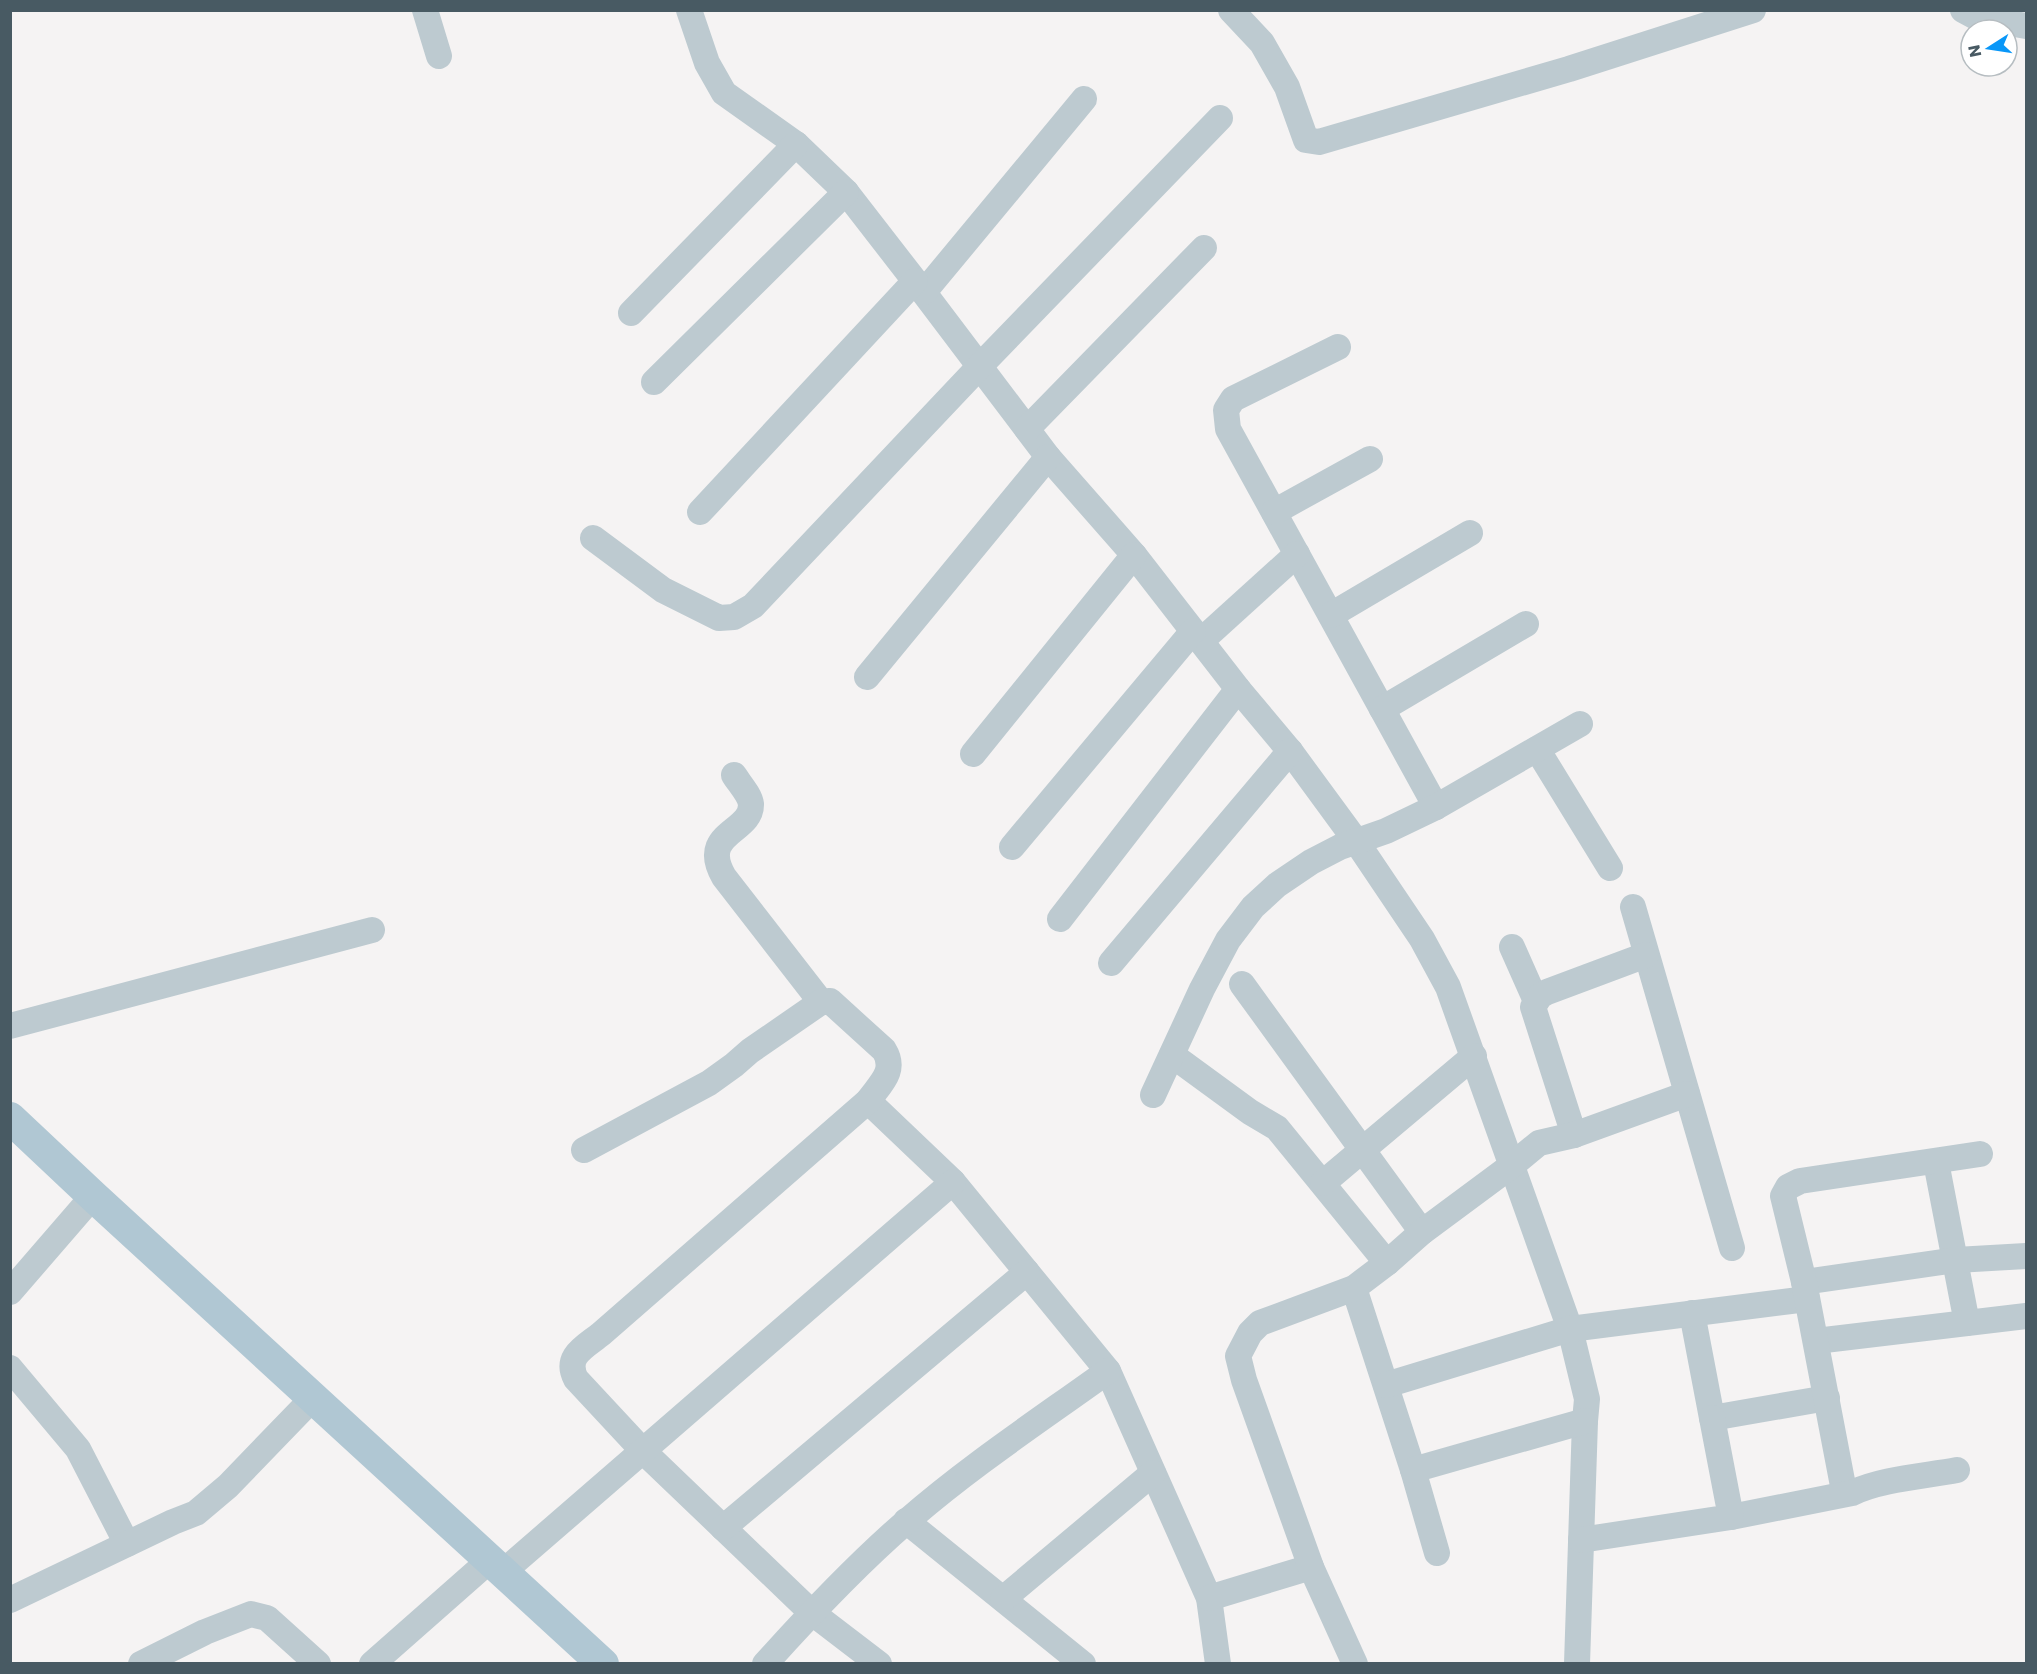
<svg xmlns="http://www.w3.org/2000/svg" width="2037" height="1674" font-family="Poppins,sans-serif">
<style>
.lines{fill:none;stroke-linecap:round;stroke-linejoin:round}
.minor{stroke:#bdcad0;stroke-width:26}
.major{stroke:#b0c7d3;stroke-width:32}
</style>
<rect width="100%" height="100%" fill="#f5f3f3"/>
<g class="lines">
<g class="minor">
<polyline points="425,10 439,56"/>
<polyline points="689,10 707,63 724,93 796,144 846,192 915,281 1048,457 1134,555 1238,689 1290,751 1356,841 1422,939 1448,987 1570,1329 1587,1399 1585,1421 1577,1664"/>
<polyline points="1231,10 1262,43 1287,87 1306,140 1319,142 1569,69 1753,10"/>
<polyline points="1963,10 1976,17 2026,26"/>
<polyline points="924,292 1084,99"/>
<polyline points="631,313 796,144"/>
<polyline points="1338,347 1233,399 1226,410 1228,429 1436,807"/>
<polyline points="654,382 846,192"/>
<polyline points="1027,429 1204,248"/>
<polyline points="700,512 915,281"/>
<polyline points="1274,512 1370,459"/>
<polyline points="593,538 663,590 719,618 734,617 753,606 979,367 1220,118"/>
<polyline points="1331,615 1470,533"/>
<polyline points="1201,641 1297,554"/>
<polyline points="867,677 1048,457"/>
<polyline points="1382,709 1526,624"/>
<polyline points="1537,749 1610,868"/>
<polyline points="973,754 1134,555"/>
<path d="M 734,775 C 739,783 750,795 751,804 C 752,833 698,832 724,877 L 821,1002"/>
<polyline points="1012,847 1193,631"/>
<polyline points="1633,907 1732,1248"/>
<polyline points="1060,919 1238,689"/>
<polyline points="1512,947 1536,1001"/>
<polyline points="1111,963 1290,751"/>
<polyline points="1242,984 1422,1232"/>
<polyline points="10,1026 372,930"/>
<polyline points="1172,1055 1250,1112 1277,1128 1387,1263"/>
<polyline points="1153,1095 1202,989 1228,940 1253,907 1277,885 1311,862 1340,847 1386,831 1436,807 1580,724"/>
<polyline points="868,1101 953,1182 1108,1371 1209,1598 1218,1664"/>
<polyline points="1574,1135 1533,1007 1540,996 1547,992 1646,955"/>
<path d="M 584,1150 L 709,1083 L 734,1065 L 750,1051 L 821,1002 L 830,1001 L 884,1050 C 897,1071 880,1084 868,1101 L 601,1334 C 585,1347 564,1356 576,1379 L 643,1451 L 811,1612 L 879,1664"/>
<polyline points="1936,1162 1967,1323"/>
<polyline points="1323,1183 1474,1056"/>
<polyline points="1804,1282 1956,1260 2026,1256"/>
<polyline points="1354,1288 1413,1470 1437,1553"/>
<polyline points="10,1292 93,1196"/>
<polyline points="1692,1313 1712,1418 1827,1398"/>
<polyline points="1816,1341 2026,1316"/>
<polyline points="10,1368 78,1449 127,1544"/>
<polyline points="1386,1385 1570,1329 1807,1299"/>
<polyline points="1413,1470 1585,1421"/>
<polyline points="1847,1493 1844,1491 1804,1282 1783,1196 1788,1187 1800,1181 1980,1154"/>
<path d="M 1731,1517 L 1852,1493 C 1880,1479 1926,1476 1957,1470"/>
<polyline points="906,1521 1083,1664"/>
<polyline points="723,1528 1027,1272"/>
<polyline points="1581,1540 1731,1517 1712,1418"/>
<polyline points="503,1572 953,1182"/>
<polyline points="1209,1598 1311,1567"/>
<polyline points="1003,1599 1153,1473"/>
<polyline points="10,1600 173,1522 196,1513 228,1486 313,1398"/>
<polyline points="141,1664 205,1632 251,1614 267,1618 318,1664"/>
<polyline points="372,1664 490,1560"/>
<path d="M 765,1664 C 810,1614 856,1565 907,1521 C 970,1466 1040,1420 1108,1371"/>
<polyline points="1355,1664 1311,1567 1244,1380 1238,1356 1250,1333 1260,1323 1354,1288 1387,1263 1422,1232 1511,1166 1539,1143 1574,1135 1687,1094"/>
</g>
<polyline class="major" points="10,1118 93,1196 603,1664"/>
</g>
<rect width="2037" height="1674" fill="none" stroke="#485a63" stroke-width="24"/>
<g transform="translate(1989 48) rotate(258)"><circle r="28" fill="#ffffff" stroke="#b6bdc1" stroke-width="1.5"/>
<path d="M0-4.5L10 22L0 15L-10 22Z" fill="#0997f8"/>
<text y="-9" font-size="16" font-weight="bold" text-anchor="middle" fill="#485a63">N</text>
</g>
</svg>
